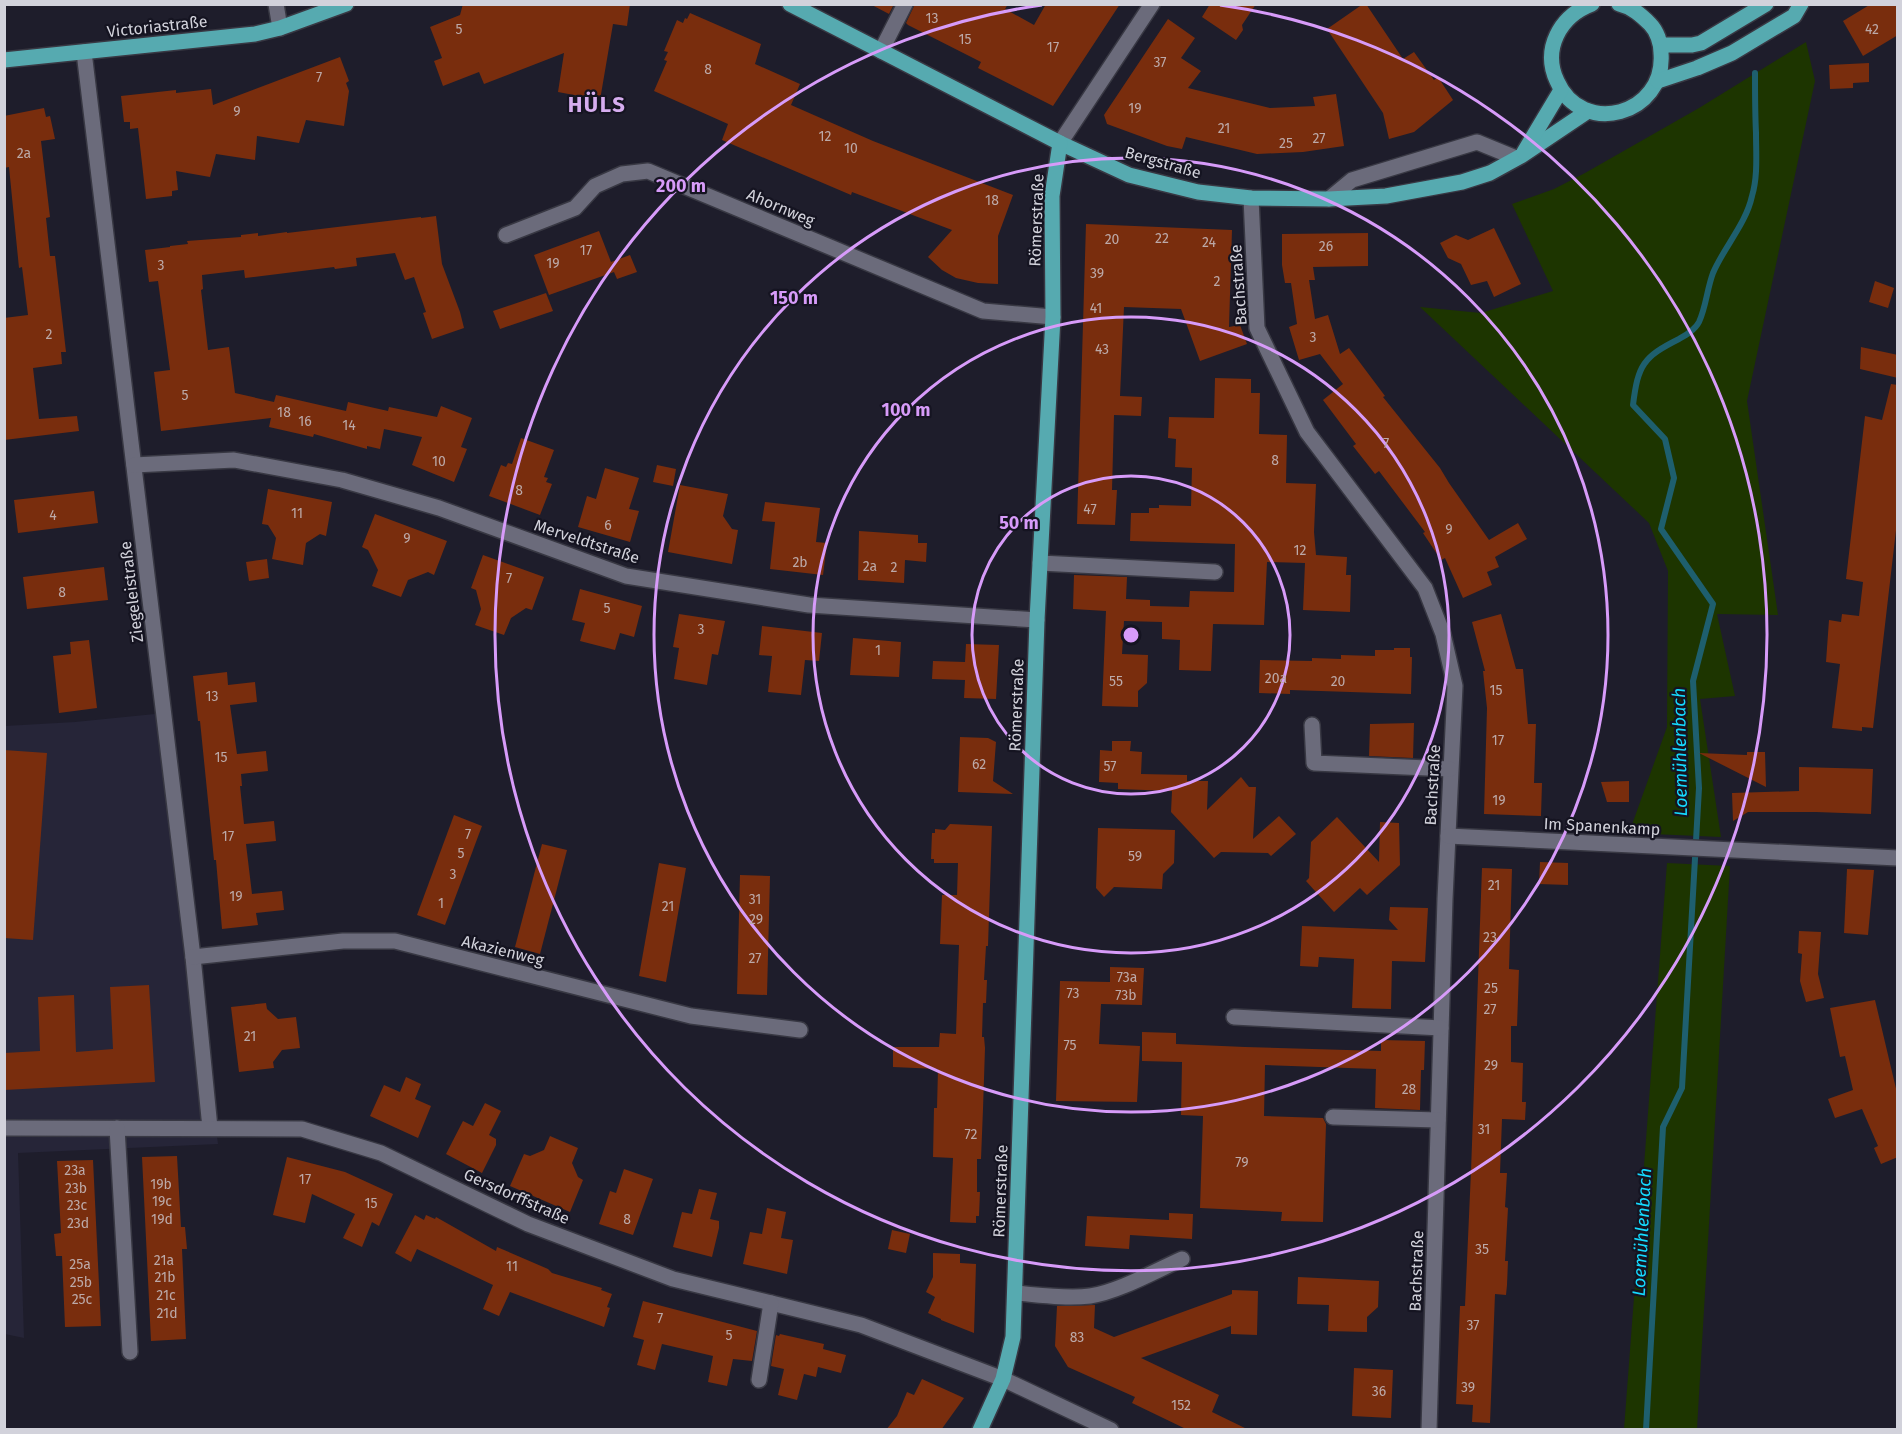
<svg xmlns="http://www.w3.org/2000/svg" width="1902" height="1434" font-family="'Fira Sans',sans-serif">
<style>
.built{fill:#262538}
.green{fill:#1d3500}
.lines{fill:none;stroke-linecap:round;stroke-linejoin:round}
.stream{stroke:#1e5f6e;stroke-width:6}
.building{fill:#792d0d}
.minor-casing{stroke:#383843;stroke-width:18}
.major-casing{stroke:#383843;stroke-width:18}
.minor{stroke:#6b6b7b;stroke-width:15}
.major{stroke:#56aab0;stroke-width:15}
.ring{fill:none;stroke:#d79bf9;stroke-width:3}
.labels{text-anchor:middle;stroke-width:4.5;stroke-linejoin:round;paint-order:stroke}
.number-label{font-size:14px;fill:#bca9a8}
.street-label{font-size:16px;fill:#d2d2db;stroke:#151421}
.water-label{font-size:18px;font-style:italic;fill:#14daff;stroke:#151421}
.district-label{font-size:22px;font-weight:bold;letter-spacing:1.5px;fill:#d6adef;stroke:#151421}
.centre{fill:#d79bf9;stroke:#151421;stroke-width:3}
.ring-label{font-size:18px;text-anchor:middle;font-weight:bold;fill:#d79bf9;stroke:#151421;stroke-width:4.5;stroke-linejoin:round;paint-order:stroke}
</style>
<rect width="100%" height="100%" fill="#1e1d2b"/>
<polygon class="built" points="165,713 218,1144 18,1153 24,1338 5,1334 5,726 75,722"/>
<g class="green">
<polygon points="1806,42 1815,81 1747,401 1778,615 1717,614 1735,696 1700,699 1721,837 1629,833 1667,727 1668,571 1649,523 1420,307 1481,313 1553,291 1512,204 1554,189 1585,173 1699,108"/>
<polygon points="1667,863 1730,866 1697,1429 1624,1429"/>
</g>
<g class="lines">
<path class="stream" d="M 1646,1430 L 1663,1127 L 1682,1088 L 1699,788 L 1693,681 L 1713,604 L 1661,529 L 1674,478 L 1665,439 L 1633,405 C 1638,365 1643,357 1679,339 C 1686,335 1695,330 1699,322 C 1706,307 1707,289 1713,273 C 1724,247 1746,224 1752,196 C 1758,176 1756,154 1756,133 C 1755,113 1755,93 1755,73"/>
</g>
<g class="building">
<polygon points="463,4 630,4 627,26 613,24 600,100 558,92 564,53 484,84 479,72 443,86 434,61 442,58 430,27 460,15"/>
<polygon points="870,4 894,4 889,14"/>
<polygon points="915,4 1008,4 1005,9 1034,25 1046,4 1120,4 1053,106 978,68 981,62 908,25 906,23"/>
<polygon points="1210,4 1256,4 1242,25 1243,30 1236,40 1202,17"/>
<polygon points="1363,4 1366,4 1403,59 1414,52 1434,80 1438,77 1453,100 1414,132 1389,139 1383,113 1327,29"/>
<polygon points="1871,4 1898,4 1898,35 1863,56 1843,21"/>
<polygon points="690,13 761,44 755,64 800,84 791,105 873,141 1013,195 998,236 998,284 978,283 956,278 942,270 928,257 952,230 852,192 851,195 722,140 728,124 654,91 667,61 664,60 668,52 664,51 677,20 683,23 685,18 687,19"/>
<polygon points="1168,19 1195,38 1181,58 1201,71 1188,88 1270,108 1315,106 1313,97 1336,94 1344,146 1303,152 1257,154 1186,137 1182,149 1167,146 1107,124 1104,115"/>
<polygon points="340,57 349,81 346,83 349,91 344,126 306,120 299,143 257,136 255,160 216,154 210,177 176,171 178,190 172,191 172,196 146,199 138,128 130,129 130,122 124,122 121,96 176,90 176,93 211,89 213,105"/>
<polygon points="1869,63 1869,82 1853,83 1853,88 1830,89 1829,65"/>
<polygon points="44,108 46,117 50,116 55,139 41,141 50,217 46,218 50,256 55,256 66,352 61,352 62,364 33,368 39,419 77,416 79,431 4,440 4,318 28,315 22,267 19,268 9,167 4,168 4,116"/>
<polygon points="436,216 442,264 460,312 464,328 432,339 423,313 426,312 414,277 405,280 395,253 356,258 357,266 335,269 334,267 245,278 244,270 202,275 203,289 201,290 208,350 229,347 235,393 274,402 276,395 346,411 348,402 388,411 389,407 437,417 441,406 472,418 461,447 467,449 454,482 412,465 422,437 384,429 380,449 367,446 367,449 314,434 313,437 269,427 271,418 161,431 154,372 170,370 158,281 149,282 145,250 170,247 170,246 188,244 187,241 241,237 241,235 258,233 258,236 287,232 287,233 421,217 421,218"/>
<polygon points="1086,224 1232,230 1229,327 1240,325 1247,344 1200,361 1181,309 1124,307 1120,396 1142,397 1141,416 1114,415 1112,490 1117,490 1115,525 1077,524"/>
<polygon points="1494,228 1521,284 1494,297 1487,281 1471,285 1461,264 1448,258 1440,243 1456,235 1468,240"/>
<polygon points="599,231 611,262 630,255 637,272 617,279 614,272 549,295 534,255"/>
<polygon points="1368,233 1368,266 1313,267 1315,280 1309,280 1315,319 1328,315 1340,354 1349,348 1385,396 1383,397 1440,468 1449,483 1489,540 1518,523 1527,539 1495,557 1499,567 1487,572 1492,585 1463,598 1445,558 1441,560 1423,533 1425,532 1379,471 1375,474 1353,446 1356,444 1323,400 1343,384 1320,354 1299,360 1289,327 1297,324 1291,283 1285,283 1282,265 1282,234"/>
<polygon points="1875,281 1894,288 1888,308 1869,302"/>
<polygon points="546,293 553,311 500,329 493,311"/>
<polygon points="1861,347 1898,355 1898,378 1860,369"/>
<polygon points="1215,378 1251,379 1251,393 1260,393 1259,434 1287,435 1286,483 1316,484 1314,532 1316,555 1347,557 1346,575 1351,575 1350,612 1303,610 1305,563 1267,562 1264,625 1213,624 1211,671 1179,670 1180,640 1162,639 1162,622 1124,621 1122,654 1148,655 1147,683 1138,691 1138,707 1102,706 1106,611 1073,609 1074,575 1127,577 1126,599 1150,600 1150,606 1189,607 1190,591 1234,592 1235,544 1130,541 1131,513 1149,513 1149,508 1159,508 1159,505 1191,506 1192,468 1175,467 1176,439 1168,438 1169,417 1214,418"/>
<polygon points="1891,384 1898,385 1898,513 1873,728 1862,727 1862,731 1832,728 1840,664 1826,662 1829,620 1841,622 1842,614 1859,616 1863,582 1846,579 1865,416 1882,420"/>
<polygon points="521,438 554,450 544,477 548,478 546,482 552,484 540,515 489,496 501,465 506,467 508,463 512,464"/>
<polygon points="657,465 676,469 673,486 653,482"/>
<polygon points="605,468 639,478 629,509 639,511 630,542 578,527 587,496 596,499"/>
<polygon points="680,485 728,494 723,516 732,529 738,530 732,564 668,552"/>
<polygon points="268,489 332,502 326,536 320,534 306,543 303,565 272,559 276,538 268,525 262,524"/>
<polygon points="94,491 98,523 18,533 14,500"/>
<polygon points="765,502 820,508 816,542 827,543 823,575 770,569 775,522 762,521"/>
<polygon points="375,514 447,541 434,575 428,572 408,580 401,597 372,586 378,570 368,550 362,547"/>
<polygon points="859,531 918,535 918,543 927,543 926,562 905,560 904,583 858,580"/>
<polygon points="483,555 544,577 532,610 526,608 511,618 504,635 475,625 481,609 476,590 471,588"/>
<polygon points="267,559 269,578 249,581 246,562"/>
<polygon points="104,567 108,600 27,609 23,577"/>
<polygon points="580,589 642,606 634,637 620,633 615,650 580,641 585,623 572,620"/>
<polygon points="679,614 725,621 718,655 712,654 707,685 674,679 679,648 673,647"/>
<polygon points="1501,614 1516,669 1523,669 1528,724 1536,724 1534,783 1542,783 1541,816 1484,814 1487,708 1483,671 1485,671 1472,622"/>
<polygon points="762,626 822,633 819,661 805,660 801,695 768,692 772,656 759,655"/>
<polygon points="853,638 901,642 899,677 850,675"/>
<polygon points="89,640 97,708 59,713 53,656 71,654 70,642"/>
<polygon points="966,644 999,645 996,699 964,698 965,680 932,679 933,661 965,662"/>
<polygon points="1394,648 1410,648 1410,657 1412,657 1411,694 1290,690 1290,694 1259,693 1260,660 1312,661 1312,658 1341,659 1341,655 1375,656 1375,650 1394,650"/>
<polygon points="227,672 228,685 255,682 257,702 230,705 237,754 266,751 268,771 241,774 242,786 240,786 244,824 274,821 276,841 246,844 252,894 282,891 284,910 256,913 258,925 222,929 216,860 214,860 200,721 198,721 193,676"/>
<polygon points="1414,723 1413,758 1369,756 1370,724"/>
<polygon points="960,737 988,738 996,742 993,781 1013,794 958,792"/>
<polygon points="1112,741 1131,741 1130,751 1142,752 1141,774 1187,775 1187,781 1208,781 1207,810 1241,777 1249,787 1256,787 1253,839 1279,816 1296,834 1271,856 1268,853 1221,852 1214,858 1171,812 1172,791 1118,789 1118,783 1099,782 1100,750 1112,751"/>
<polygon points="4,750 47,753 33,940 4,938"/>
<polygon points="1747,752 1765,752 1766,787 1699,753 1747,755"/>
<polygon points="1799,767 1873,769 1871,814 1816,812 1748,812 1733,821 1732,793 1799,791"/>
<polygon points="1629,781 1629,802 1607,802 1601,782"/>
<polygon points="454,815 482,826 445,925 417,915"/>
<polygon points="1337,817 1379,862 1380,822 1399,823 1400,865 1367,895 1360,888 1334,912 1306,881 1309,878 1311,842"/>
<polygon points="950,824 992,826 988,946 986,946 984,980 987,980 986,1003 983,1003 982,1037 984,1037 985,1048 983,1109 981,1159 977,1159 977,1192 980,1192 979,1216 976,1216 976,1223 950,1222 953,1158 933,1157 934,1108 937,1108 938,1069 893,1067 893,1047 939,1047 940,1033 956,1034 959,945 940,944 942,895 957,895 958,863 934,863 934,859 931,859 932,833 935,833 935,829 945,830"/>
<polygon points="1098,828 1175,830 1174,863 1163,874 1162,889 1114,887 1104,897 1096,888"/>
<polygon points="542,844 567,850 540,954 515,947"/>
<polygon points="1540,862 1568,863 1568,885 1539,884"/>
<polygon points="659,863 686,868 666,982 639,976"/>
<polygon points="1482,868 1512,869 1509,969 1519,970 1517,1026 1511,1026 1511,1062 1523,1063 1522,1102 1526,1102 1525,1120 1502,1119 1500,1173 1507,1173 1505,1207 1508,1208 1505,1261 1508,1261 1507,1285 1506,1295 1495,1294 1490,1423 1472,1422 1473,1405 1456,1404 1460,1306 1465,1306 1471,1171"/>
<polygon points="1847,869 1874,870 1868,935 1844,933"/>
<polygon points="740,875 770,876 767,995 737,994"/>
<polygon points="1390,907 1428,908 1425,962 1392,961 1391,1009 1352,1008 1354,959 1319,957 1318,967 1300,966 1302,926 1398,930 1389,920"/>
<polygon points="1799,931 1821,932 1818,974 1824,998 1806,1002 1800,981 1802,954 1798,953"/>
<polygon points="1110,967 1144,968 1142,1005 1101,1004 1099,1044 1140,1046 1137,1102 1056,1101 1060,981 1110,982"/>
<polygon points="149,985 155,1082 4,1090 4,1053 40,1051 38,997 74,995 76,1052 113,1049 110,987"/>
<polygon points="1875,1000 1898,1097 1898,1157 1881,1164 1874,1148 1878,1146 1862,1109 1835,1118 1828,1099 1853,1090 1845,1056 1840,1057 1830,1008"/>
<polygon points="266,1003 267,1009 278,1019 296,1017 300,1048 282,1050 273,1062 274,1068 239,1072 231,1007"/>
<polygon points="1142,1032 1176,1033 1176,1044 1245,1047 1381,1051 1381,1040 1425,1041 1424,1070 1421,1070 1420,1110 1375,1108 1376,1069 1265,1065 1264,1116 1323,1118 1326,1124 1323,1222 1281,1221 1282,1212 1200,1208 1203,1116 1181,1115 1182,1062 1142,1061"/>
<polygon points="406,1077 421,1084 415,1099 431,1106 418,1138 370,1116 384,1085 400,1092"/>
<polygon points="485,1103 501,1111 489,1135 496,1139 496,1145 482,1173 446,1154 463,1121 473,1126"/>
<polygon points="550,1136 578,1148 572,1163 578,1177 583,1180 570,1212 510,1186 524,1154 530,1156 544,1150"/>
<polygon points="177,1156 181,1227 185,1227 187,1249 182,1249 186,1339 151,1341 142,1157"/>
<polygon points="287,1157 345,1172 393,1194 379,1226 372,1222 362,1247 343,1238 355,1214 312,1194 305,1223 273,1215"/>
<polygon points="93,1160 101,1326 65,1327 62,1256 56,1256 54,1234 61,1233 57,1161"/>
<polygon points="624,1169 653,1179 633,1235 599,1224 610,1191 616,1193"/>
<polygon points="699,1189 717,1193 710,1219 719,1221 719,1228 712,1257 673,1247 682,1212 692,1214"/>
<polygon points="767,1208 786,1212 781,1238 793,1240 787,1274 743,1264 750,1232 762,1234"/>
<polygon points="1169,1213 1193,1214 1192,1239 1130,1235 1129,1249 1085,1246 1087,1216 1169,1220"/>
<polygon points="415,1215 424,1220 426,1215 435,1219 436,1217 496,1251 497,1247 548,1269 552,1273 602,1288 601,1290 612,1294 607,1307 610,1308 604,1327 510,1292 499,1316 483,1309 493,1285 417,1249 411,1262 395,1253"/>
<polygon points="892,1230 910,1234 906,1253 888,1249"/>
<polygon points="933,1253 960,1254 960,1263 976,1264 974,1333 941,1320 941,1319 928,1313 935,1297 926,1292 933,1277"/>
<polygon points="1298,1277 1379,1281 1378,1307 1367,1317 1367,1332 1328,1331 1329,1305 1297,1304"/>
<polygon points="1232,1290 1258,1291 1257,1335 1231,1334 1231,1326 1141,1358 1219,1395 1212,1412 1249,1430 1188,1430 1132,1403 1135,1397 1068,1367 1055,1346 1057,1306 1095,1305 1094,1328 1114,1337 1232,1294"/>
<polygon points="643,1301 757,1331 752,1361 733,1359 727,1386 708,1382 713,1356 662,1344 655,1370 637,1365 644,1340 633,1337"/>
<polygon points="780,1334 824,1344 823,1349 846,1355 841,1373 818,1367 816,1377 804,1374 797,1400 778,1395 784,1369 771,1366 776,1335 779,1336"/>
<polygon points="1354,1368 1393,1370 1391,1418 1352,1416"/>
<polygon points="922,1379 964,1398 941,1430 886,1430 897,1416 907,1392 914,1395"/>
</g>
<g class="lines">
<g class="minor-casing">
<g id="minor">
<polyline points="276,4 280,28"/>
<polyline points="881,51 905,4"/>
<polyline points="84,52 193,957 210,1128"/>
<polyline points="1060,143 1152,4"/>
<polyline points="1251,198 1257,328 1307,432 1425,588 1443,634 1455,686 1445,899 1429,1430"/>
<polyline points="1329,199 1352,180 1477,142 1516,158"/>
<polyline points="506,235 575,208 595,186 622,174 648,171 983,311 1053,317"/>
<polyline points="134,465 234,460 342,480 439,508 626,576 809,605 1037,620"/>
<polyline points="1040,563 1215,572"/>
<polyline points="1312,725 1314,763 1450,769"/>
<polyline points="1448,836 1898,858"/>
<polyline points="193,957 343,941 395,941 691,1016 800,1030"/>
<polyline points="1234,1017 1441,1028"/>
<polyline points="1333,1117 1438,1120"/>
<polyline points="4,1128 302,1129 381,1153 528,1224 673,1279 861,1325 1003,1379 1111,1430"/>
<polyline points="117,1128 130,1352"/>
<path d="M 1015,1293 C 1039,1295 1066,1299 1090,1296 C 1118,1292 1155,1271 1182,1259"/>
<polyline points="759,1380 771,1303"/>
</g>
</g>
<g class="major-casing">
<g id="major">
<polyline points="790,4 1060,143 1129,175 1198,192 1251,198 1329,199 1386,196 1462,182 1490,173 1521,156 1588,111"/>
<path d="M 1592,4 C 1560,16 1542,49 1557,81 C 1582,138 1666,115 1661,53 C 1661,43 1657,31 1650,24 C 1641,15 1632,7 1619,4"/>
<polyline points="1661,45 1692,45 1701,43 1766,4"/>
<polyline points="4,60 255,34 280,28 346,4"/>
<polyline points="1658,81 1697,68 1732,53 1794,16 1801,4"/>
<polyline points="1524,152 1561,90"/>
<polyline points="980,1430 1003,1379 1013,1337 1037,620 1053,317 1052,196 1060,143"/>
</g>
</g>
<use href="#minor" class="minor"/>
<use href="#major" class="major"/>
</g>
<g class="ring">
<circle cx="1131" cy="635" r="159"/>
<circle cx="1131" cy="635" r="318"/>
<circle cx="1131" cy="635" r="477"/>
<path d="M1220 5A636 636 0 1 1 1042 5"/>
</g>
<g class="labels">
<g class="number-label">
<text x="932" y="23">13</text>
<text x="459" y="34">5</text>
<text x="1872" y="34">42</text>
<text x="965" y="44">15</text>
<text x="1053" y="52">17</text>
<text x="1160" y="67">37</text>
<text x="708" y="74">8</text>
<text x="319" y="82">7</text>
<text x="1135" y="113">19</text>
<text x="237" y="116">9</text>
<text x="1224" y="133">21</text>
<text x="825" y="141">12</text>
<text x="1319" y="143">27</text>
<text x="1286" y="148">25</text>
<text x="851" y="153">10</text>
<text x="24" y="158">2a</text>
<text x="992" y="205">18</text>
<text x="1162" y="243">22</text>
<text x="1112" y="244">20</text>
<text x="1209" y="247">24</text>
<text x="1326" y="251">26</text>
<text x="586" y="255">17</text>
<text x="553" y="268">19</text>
<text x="161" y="270">3</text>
<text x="1097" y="278">39</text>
<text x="1217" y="286">2</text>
<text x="1096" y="313">41</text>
<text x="49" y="339">2</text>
<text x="1313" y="342">3</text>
<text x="1102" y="354">43</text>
<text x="185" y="400">5</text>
<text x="284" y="417">18</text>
<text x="305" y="426">16</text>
<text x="349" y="430">14</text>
<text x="1386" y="448">7</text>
<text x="1275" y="465">8</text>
<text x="439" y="466">10</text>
<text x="519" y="495">8</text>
<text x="1090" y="514">47</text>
<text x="297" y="518">11</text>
<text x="53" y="520">4</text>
<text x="608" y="530">6</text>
<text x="1449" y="534">9</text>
<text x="407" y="543">9</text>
<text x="1300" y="555">12</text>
<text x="800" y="567">2b</text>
<text x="870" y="571">2a</text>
<text x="894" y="572">2</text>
<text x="509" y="583">7</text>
<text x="62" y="597">8</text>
<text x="607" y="613">5</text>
<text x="701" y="634">3</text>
<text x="878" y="655">1</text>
<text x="1276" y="683">20a</text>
<text x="1116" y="686">55</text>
<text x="1338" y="686">20</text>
<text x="1496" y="695">15</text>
<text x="212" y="701">13</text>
<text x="1498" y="745">17</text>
<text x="221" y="762">15</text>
<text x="979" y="769">62</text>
<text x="1110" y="771">57</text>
<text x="1499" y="805">19</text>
<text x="468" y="839">7</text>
<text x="228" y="841">17</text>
<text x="461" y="858">5</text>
<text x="1135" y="861">59</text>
<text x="453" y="879">3</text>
<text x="1494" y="890">21</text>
<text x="236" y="901">19</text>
<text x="755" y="904">31</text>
<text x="441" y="908">1</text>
<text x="668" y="911">21</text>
<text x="756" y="924">29</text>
<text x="1490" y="942">23</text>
<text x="755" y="963">27</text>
<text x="1127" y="982">73a</text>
<text x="1491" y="993">25</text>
<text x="1073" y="998">73</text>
<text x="1126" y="1000">73b</text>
<text x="1490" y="1014">27</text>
<text x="250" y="1041">21</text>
<text x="1070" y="1050">75</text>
<text x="1491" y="1070">29</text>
<text x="1409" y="1094">28</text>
<text x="1484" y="1134">31</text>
<text x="971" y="1139">72</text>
<text x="1242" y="1167">79</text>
<text x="75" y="1175">23a</text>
<text x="305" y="1184">17</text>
<text x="161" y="1189">19b</text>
<text x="76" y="1193">23b</text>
<text x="162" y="1206">19c</text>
<text x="371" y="1208">15</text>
<text x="77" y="1210">23c</text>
<text x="162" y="1224">19d</text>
<text x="627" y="1224">8</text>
<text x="78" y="1228">23d</text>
<text x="1482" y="1254">35</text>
<text x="164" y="1265">21a</text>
<text x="80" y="1269">25a</text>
<text x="512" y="1271">11</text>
<text x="165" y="1282">21b</text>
<text x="81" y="1287">25b</text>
<text x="166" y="1300">21c</text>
<text x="82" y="1304">25c</text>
<text x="167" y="1318">21d</text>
<text x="660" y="1323">7</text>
<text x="1473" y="1330">37</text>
<text x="729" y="1340">5</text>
<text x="1077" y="1342">83</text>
<text x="1468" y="1392">39</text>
<text x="1379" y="1396">36</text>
<text x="1181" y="1410">152</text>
</g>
<g class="street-label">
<text transform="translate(157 26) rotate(-6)" y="6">Victoriastraße</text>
<text transform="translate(1163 162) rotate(16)" y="6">Bergstraße</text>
<text transform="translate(781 207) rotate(23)" y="6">Ahornweg</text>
<text transform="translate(1036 220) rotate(-88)" y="6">Römerstraße</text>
<text transform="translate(1238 285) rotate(-94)" y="6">Bachstraße</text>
<text transform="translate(587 541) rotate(18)" y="6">Merveldtstraße</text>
<text transform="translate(131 592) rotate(-97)" y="6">Ziegeleistraße</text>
<text transform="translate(1016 705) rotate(-88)" y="6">Römerstraße</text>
<text transform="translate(1432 785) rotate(-87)" y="6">Bachstraße</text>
<text transform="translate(1602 826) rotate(3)" y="6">Im Spanenkamp</text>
<text transform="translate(503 950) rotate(14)" y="6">Akazienweg</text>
<text transform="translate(1000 1191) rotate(-88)" y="6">Römerstraße</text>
<text transform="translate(517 1196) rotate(24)" y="6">Gersdorffstraße</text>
<text transform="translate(1416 1271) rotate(-88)" y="6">Bachstraße</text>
</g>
<g class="water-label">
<text transform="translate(1680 752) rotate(-91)" y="6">Loemühlenbach</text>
<text transform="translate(1642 1232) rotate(-87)" y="6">Loemühlenbach</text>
</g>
<g class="district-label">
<text x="597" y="112">HÜLS</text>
</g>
</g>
<circle cx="1131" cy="635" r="9" class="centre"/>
<g class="ring-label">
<text x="681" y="192">200 m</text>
<text x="794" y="304">150 m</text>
<text x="906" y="416">100 m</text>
<text x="1019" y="529">50 m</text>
</g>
<rect width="1902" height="1434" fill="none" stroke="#d2d2db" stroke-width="12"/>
</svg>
